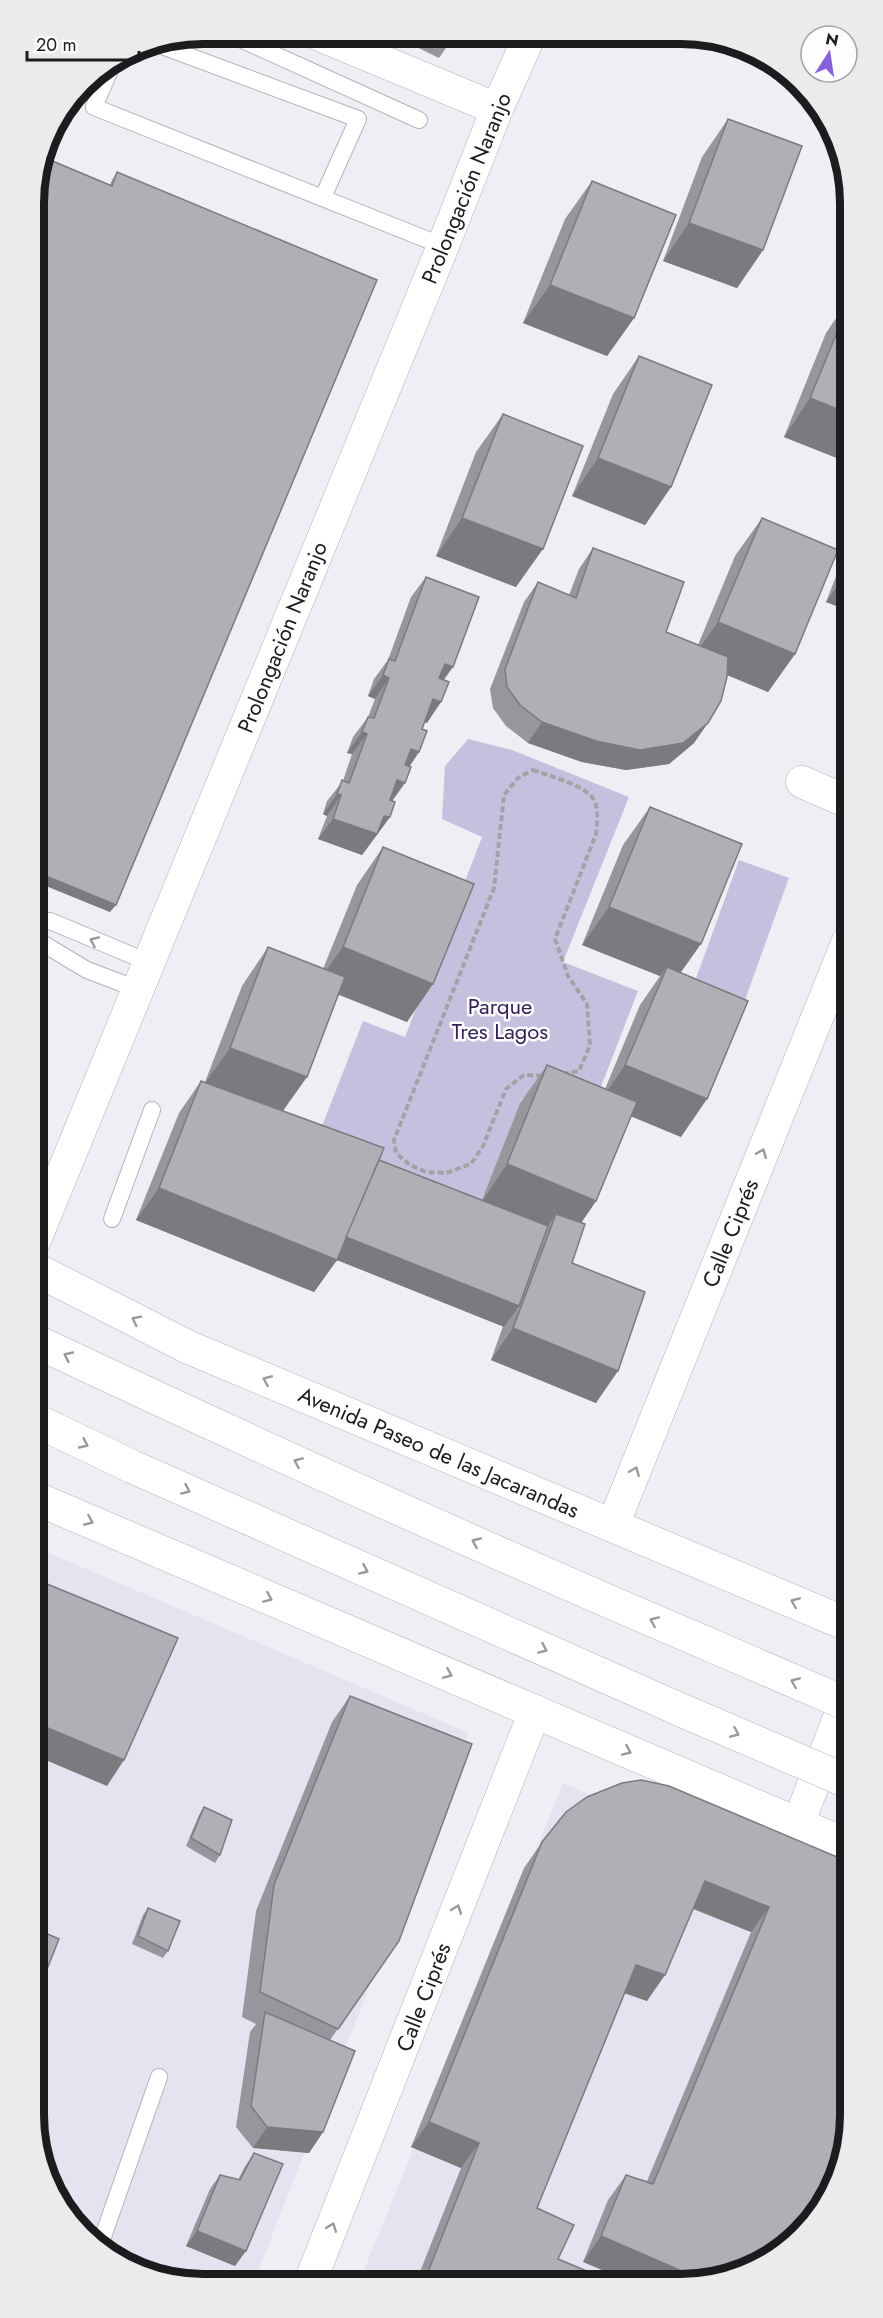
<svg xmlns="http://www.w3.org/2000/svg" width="883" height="2318" font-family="Jost,sans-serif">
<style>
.built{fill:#e6e3f1}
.green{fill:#c6c0de}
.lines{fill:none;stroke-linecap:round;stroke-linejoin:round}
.service-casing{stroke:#b4b3b9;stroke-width:18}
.minor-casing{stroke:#b4b3b9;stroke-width:33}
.secondary-casing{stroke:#b4b3b9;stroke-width:34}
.motorway-casing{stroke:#b4b3b9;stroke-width:34}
.path{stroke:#a3a2a7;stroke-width:4;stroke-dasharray:6 3;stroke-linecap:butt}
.service{stroke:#fff;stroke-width:16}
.minor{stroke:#fff;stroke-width:32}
.secondary{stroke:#fff;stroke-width:33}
.motorway{stroke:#fff;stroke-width:33}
.motorway-bridge-casing{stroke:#b4b3b9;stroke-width:34;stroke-linecap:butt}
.motorway-bridge{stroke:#fff;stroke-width:33}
.wall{fill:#98969d}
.shaded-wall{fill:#7c7a7f}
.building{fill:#b1afb6;stroke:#7c7a7f;stroke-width:1.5}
.oneway{stroke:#99999a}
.labels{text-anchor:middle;stroke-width:5;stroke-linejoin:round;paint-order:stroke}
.street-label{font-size:22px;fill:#1c1c1e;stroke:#fdfcff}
.park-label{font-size:22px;fill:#342556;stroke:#fdfcff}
.rim{fill:none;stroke:#1c1c1e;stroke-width:8}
</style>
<rect width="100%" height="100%" fill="#f0eef5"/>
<g class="built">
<polygon points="35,1547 469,1733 254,2282 170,2282 83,2236 36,2149"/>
<polygon points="563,1783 849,1902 850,2126 837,2180 808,2227 765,2262 714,2282 359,2282"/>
</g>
<g class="green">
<polygon points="468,739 512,750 629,797 563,962 638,991 587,1123 522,1098 478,1212 313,1149 363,1021 405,1037 482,837 442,819 445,766"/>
<polygon points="739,860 789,878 745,1000 695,981"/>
</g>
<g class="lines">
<g class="service-casing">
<g id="service">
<polyline points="227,33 419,120"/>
<polyline points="154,43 358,119 323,197"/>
<polyline points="114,61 94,107 443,246"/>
<polyline points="34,923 50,921 148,962"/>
<polyline points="35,935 37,940 87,970 137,989"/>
<polyline points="112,1219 152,1110"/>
<polyline points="100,2245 159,2077"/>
</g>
</g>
<g class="minor-casing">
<g id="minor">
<polyline points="317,34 497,109"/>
<polyline points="802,782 848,802"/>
<polyline points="35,1240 443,246 497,109 530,35"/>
<polyline points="613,1525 848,941"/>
<polyline points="798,1824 849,1692"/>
<polyline points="310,2282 535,1711"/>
</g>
</g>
<g class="secondary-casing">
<g id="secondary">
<polyline points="35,1269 188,1347 849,1625"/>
<polyline points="35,1498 849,1846"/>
</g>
</g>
<g class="motorway-casing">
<g id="motorway">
<path d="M 35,1341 C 258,1446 482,1548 708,1644"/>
<polyline points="35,1420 133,1467 681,1710"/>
</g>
</g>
<path class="path" d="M 533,770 C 549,776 586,785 594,800 C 599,810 597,823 596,834 L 555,939 L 568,976 L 587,1004 L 590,1045 L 579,1071 L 550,1076 L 524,1075 L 506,1089 L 483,1146 L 471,1164 L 446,1173 L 426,1172 L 410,1165 L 396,1153 L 394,1140 L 494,888 L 504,795 L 518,778 Z"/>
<use href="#service" class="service"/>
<use href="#minor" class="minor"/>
<use href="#secondary" class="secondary"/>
<use href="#motorway" class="motorway"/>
<g class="motorway-bridge-casing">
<g id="motorway-bridge">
<polyline points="708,1644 849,1705"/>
<polyline points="681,1710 849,1782"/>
</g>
</g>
<use href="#motorway-bridge" class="motorway-bridge"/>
</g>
<g class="wall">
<polygon points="390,34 455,35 439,58"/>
<polygon points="728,119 763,250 737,288 663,261 702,157"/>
<polygon points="43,157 110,185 112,180 117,172 110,912 34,881 33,191"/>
<polygon points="592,181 634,318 607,356 523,323 565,219"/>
<polygon points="847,302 847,462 784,437 826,333"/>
<polygon points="639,356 671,487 645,525 572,496 613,394"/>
<polygon points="503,414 516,587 436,556 476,452"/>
<polygon points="762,518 795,654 768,692 727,675 694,743 669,764 626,770 582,762 528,743 506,726 493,708 490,689 524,602 538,582 569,595 579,569 593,548 666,632 698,645 735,556"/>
<polygon points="847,548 847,610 826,602"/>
<polygon points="426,577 444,680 427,723 424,722 422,729 419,752 409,767 392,801 390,817 362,855 318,839 327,816 323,814 327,801 343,781 352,754 347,753 353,737 368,717 375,699 368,696 374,679 388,660 411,597"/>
<polygon points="650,807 681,973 681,1137 631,1116 596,1201 581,1223 572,1263 596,1403 491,1360 503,1326 337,1260 314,1292 136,1220 179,1113 201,1081 205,1082 242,986 268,947 323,969 357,885 383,847 407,1022 339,995 283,1111 379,1160 482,1200 520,1103 547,1065 605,1089 640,1005 660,976 582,945 623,845"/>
<polygon points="350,1696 399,1941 330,2040 323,2132 309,2153 253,2148 236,2127 250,2032 256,2024 242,2017 256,1911 332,1722"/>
<polygon points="204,1807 220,1855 215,1863 186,1846 199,1815"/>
<polygon points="542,1842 849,1862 850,2126 583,2262 608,2200 626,2175 647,2181 751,1932 693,1909 647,2001 625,1993 537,2208 558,2259 613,2282 416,2282 461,2168 411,2147 524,1868"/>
<polygon points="148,1908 168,1951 163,1958 132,1944 143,1915"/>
<polygon points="254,2153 235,2266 186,2246 210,2189 220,2175 238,2180 244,2168"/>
</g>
<g class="shaded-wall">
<polygon points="689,223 763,250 737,288 663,261"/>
<polygon points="550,285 634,318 607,356 523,323"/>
<polygon points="810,398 847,413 847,462 784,437"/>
<polygon points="598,458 671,487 645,525 572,496"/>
<polygon points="462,518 543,549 516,587 436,556"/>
<polygon points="847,572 847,610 826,602"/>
<polygon points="718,622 795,654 768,692 691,660"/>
<polygon points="445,664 453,667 438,688 430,685"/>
<polygon points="383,675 389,678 375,699 368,696"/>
<polygon points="433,699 441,702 427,723 418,720"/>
<polygon points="542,722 708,723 694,743 669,764 626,770 582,762 528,743"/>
<polygon points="362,732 367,734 352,754 347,753"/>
<polygon points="411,749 419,752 405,773 396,770"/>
<polygon points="397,780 405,783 390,804 382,801"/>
<polygon points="337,794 341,795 327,816 323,814"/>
<polygon points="384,816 390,817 362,855 318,839 333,819"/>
<polygon points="34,871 116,905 110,912 34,881"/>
<polygon points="609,907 701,944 674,982 667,967 660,976 582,945"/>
<polygon points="343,947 433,984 407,1022 316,985"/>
<polygon points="230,1048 307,1077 280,1115 203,1086"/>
<polygon points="625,1065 707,1099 681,1137 599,1103"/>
<polygon points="507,1164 596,1201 570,1239 556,1214 546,1229 481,1203"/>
<polygon points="159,1188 343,1236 519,1306 504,1327 332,1258 337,1260 314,1292 136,1220"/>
<polygon points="513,1328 618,1371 596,1403 491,1360"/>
<polygon points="36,1723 124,1760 107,1786 36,1756"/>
<polygon points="705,1881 769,1907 751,1932 687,1906"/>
<polygon points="636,1965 665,1975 647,2001 618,1991"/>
<polygon points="429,2122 479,2143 461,2168 411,2147"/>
<polygon points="267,2127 323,2132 309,2153 253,2148"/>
<polygon points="197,2231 246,2251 235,2266 186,2246"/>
<polygon points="601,2236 707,2282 630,2282 583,2262"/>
</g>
<g class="building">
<polygon points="728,119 802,146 763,250 689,223"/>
<polygon points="46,143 49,144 43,157 112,186 117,172 377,280 116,905 34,871 33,191"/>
<polygon points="592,181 676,215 634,318 550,285"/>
<polygon points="847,308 847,413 810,398"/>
<polygon points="639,356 712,385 671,487 598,458"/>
<polygon points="503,414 583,446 543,549 462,518"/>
<polygon points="762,518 838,550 795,654 718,622"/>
<polygon points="593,548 684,582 666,632 728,657 727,677 721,701 708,723 683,743 640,750 596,741 542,722 520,705 507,687 505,669 538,582 576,598"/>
<polygon points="426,577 479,597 453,667 445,664 439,678 449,682 441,702 433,699 422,729 427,731 419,752 411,749 405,765 411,767 405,783 397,780 390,800 395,802 390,817 384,816 377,834 333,819 341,795 337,794 342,780 349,783 367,734 362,732 368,717 374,718 389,678 383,675 389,659 395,661"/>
<polygon points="650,807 742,844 701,944 609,907"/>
<polygon points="383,847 474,884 433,984 343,947"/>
<polygon points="268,947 345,977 307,1077 230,1048"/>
<polygon points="667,967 748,1001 707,1099 625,1065"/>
<polygon points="547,1065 637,1102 596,1201 507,1164"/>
<polygon points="201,1081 384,1148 337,1260 159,1188"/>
<polygon points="379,1160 548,1226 519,1306 346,1237"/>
<polygon points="556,1214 585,1224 572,1263 645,1292 618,1371 513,1328"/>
<polygon points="35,1579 178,1638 124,1760 36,1723"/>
<polygon points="350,1696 472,1744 399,1941 338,2029 260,1992 274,1885"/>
<polygon points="641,1780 669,1786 849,1862 850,2126 837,2180 808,2227 765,2262 714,2282 707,2282 601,2236 626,2175 653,2184 769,1907 705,1881 665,1975 636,1965 537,2208 574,2225 558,2259 613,2282 424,2282 479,2143 429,2122 542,1842 566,1812 587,1797 622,1783"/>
<polygon points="204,1807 232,1820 220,1855 191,1838"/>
<polygon points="148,1908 180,1921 168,1951 138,1936"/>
<polygon points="36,1929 59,1939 36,1997"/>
<polygon points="265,2012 355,2051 323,2132 267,2127 251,2106"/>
<polygon points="254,2153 283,2164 246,2251 197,2231 220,2175 240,2180"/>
</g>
<defs><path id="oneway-chevron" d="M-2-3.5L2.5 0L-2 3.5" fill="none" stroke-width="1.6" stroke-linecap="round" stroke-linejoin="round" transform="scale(1.5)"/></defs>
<g class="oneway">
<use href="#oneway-chevron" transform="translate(94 941) rotate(-156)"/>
<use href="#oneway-chevron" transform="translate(762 1153) rotate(-68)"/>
<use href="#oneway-chevron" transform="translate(136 1320) rotate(-153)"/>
<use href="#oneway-chevron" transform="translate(68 1356) rotate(-155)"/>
<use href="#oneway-chevron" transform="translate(267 1380) rotate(-157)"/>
<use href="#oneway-chevron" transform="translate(84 1444) rotate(25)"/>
<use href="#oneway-chevron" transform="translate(298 1462) rotate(-156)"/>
<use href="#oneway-chevron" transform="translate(635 1471) rotate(-68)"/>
<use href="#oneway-chevron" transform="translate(186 1490) rotate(24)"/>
<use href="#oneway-chevron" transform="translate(89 1521) rotate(23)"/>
<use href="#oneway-chevron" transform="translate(476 1542) rotate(-156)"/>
<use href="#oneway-chevron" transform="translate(364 1570) rotate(24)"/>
<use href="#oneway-chevron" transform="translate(268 1598) rotate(23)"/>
<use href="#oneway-chevron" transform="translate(795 1602) rotate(-157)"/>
<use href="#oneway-chevron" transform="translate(654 1621) rotate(-157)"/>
<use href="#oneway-chevron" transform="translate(543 1649) rotate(24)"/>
<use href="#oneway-chevron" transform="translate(448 1674) rotate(23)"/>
<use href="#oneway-chevron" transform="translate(795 1682) rotate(-157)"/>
<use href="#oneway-chevron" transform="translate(735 1733) rotate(23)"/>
<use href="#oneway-chevron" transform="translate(627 1751) rotate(23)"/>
<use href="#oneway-chevron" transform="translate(457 1909) rotate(-69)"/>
<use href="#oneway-chevron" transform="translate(332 2227) rotate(-69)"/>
</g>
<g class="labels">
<g class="street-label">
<text transform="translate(466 188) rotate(-68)" y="8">Prolongación Naranjo</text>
<text transform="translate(282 637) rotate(-68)" y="8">Prolongación Naranjo</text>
<text transform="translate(730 1233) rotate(-68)" y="8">Calle Ciprés</text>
<text transform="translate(439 1452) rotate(23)" y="8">Avenida Paseo de las Jacarandas</text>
<text transform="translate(423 1997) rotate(-69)" y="8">Calle Ciprés</text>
</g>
<g class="park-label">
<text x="500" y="1014">Parque<tspan x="500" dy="25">Tres Lagos</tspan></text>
</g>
</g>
<path d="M0 0H883V2318H0ZM203 44H681A159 159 0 0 1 840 203V2115A159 159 0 0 1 681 2274H203A159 159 0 0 1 44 2115V203A159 159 0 0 1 203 44Z" fill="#ebeaed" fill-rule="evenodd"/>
<path class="rim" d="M203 44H681A159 159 0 0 1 840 203V2115A159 159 0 0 1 681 2274H203A159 159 0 0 1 44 2115V203A159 159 0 0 1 203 44Z"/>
<g transform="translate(829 54) rotate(12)"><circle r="28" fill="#fdfcff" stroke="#a3a2a5" stroke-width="1.5"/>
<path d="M0-4.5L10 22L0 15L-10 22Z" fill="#865fda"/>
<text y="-9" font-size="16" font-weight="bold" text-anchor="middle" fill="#1c1c1e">N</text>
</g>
<path d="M27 51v9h112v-9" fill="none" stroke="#1c1c1e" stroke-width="3"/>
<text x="36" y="51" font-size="18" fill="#1c1c1e" stroke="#fdfcff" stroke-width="4.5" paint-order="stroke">20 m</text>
</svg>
